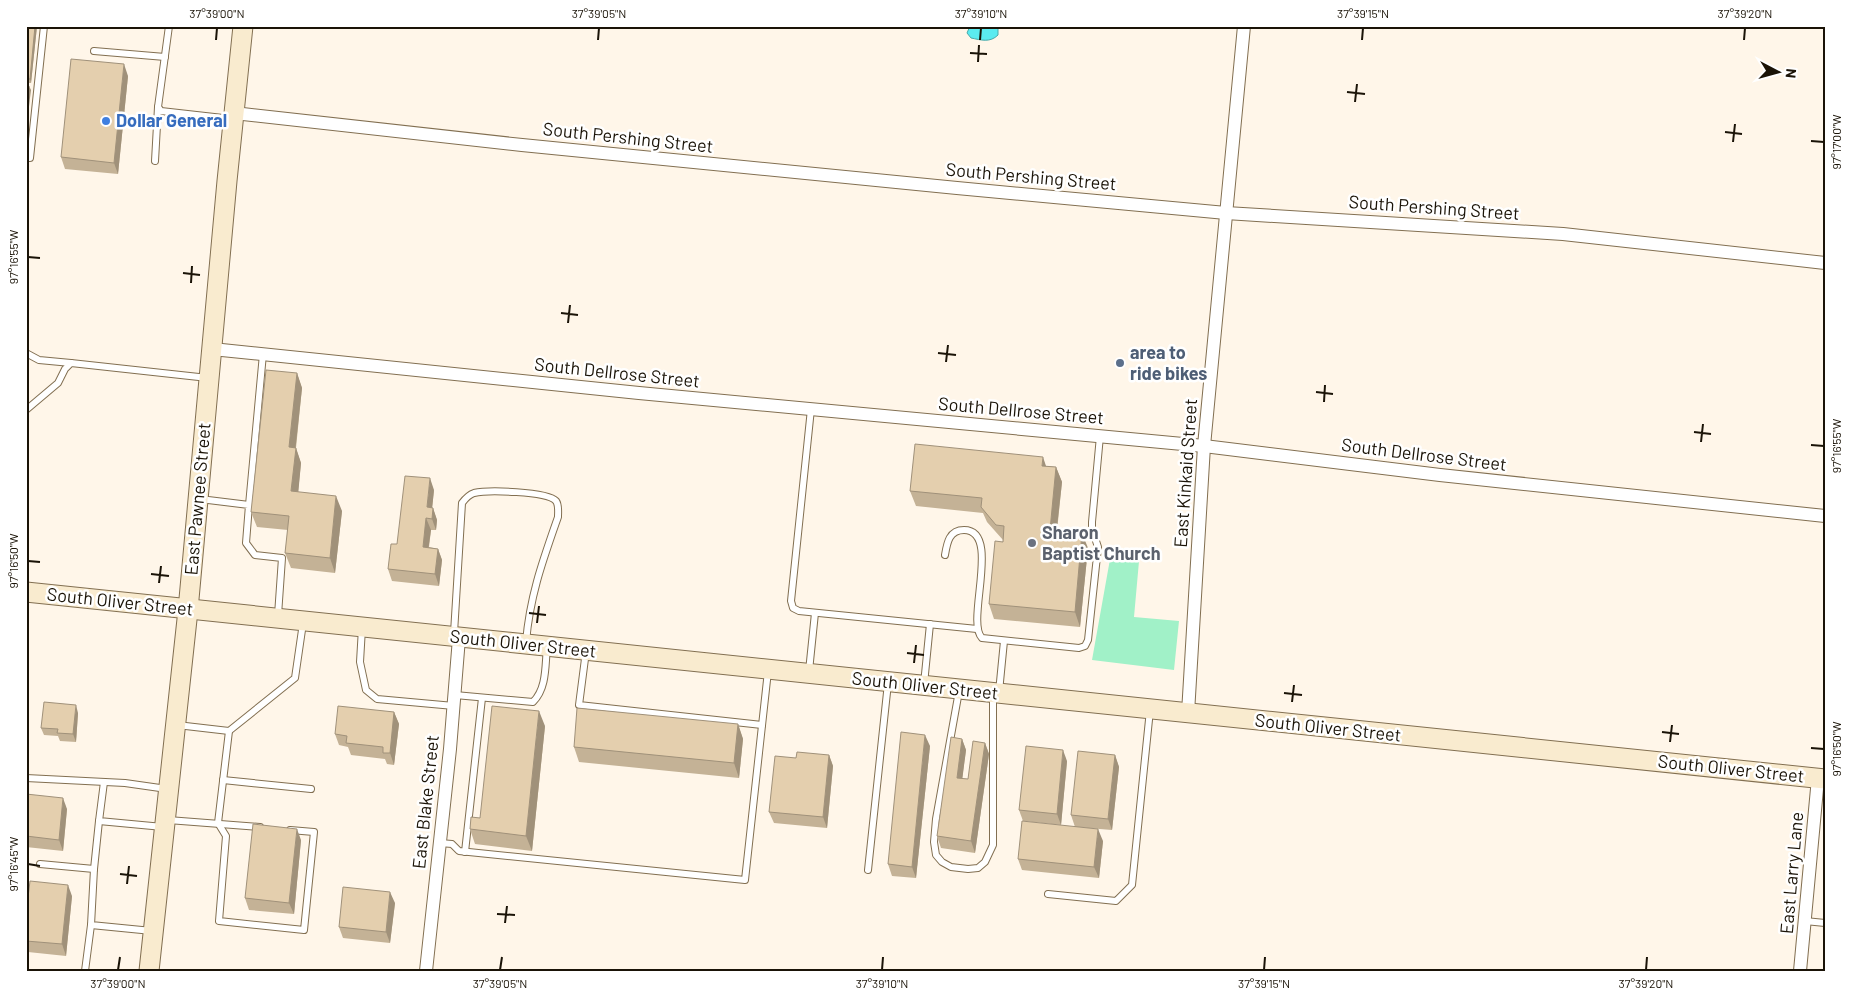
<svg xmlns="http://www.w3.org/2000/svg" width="1851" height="997" font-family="Barlow,sans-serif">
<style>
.green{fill:#a1f1c8}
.water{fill:#5bebf0;stroke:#48aaaa}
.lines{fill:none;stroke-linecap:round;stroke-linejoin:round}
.service-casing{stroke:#826f51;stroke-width:8}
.minor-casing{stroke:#826f51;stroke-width:14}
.secondary-casing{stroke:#826f51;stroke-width:21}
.service{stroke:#fff;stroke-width:6}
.minor{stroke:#fff;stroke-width:12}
.secondary{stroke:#f9ebcf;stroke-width:19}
.wall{fill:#c4b296}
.shaded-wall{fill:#a0917a}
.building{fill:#e4cfae;stroke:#a0917a}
.ticks{fill:none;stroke:#1a1307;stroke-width:2}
.shop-dot{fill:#3f7fe0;stroke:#fff;stroke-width:2}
.service-dot{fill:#5c6f8a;stroke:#fff;stroke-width:2}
.worship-dot{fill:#6b7280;stroke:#fff;stroke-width:2}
.labels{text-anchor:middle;stroke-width:5;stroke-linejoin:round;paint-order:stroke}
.shop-label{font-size:18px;font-weight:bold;fill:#366cbe;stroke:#fff;text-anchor:start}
.street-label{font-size:18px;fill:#1a1307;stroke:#fff}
.service-label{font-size:18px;font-weight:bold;fill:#4e5e75;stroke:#fff;text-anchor:start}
.worship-label{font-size:18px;font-weight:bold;fill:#5b616d;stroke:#fff;text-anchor:start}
.neatline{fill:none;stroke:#1a1307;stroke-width:2}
.ticks-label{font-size:12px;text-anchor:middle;fill:#1a1307}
</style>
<rect width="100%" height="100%" fill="#fff6e9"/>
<polygon class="green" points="1112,548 1140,550 1134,617 1179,621 1174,670 1092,660"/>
<path class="water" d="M 970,26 L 998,26 L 998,35 C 990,43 981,40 971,38 L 967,33 Z"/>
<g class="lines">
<g class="service-casing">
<g id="service">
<polyline points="169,26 158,107 161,111 232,119"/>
<polyline points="94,51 165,57"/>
<polyline points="26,158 30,158 44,26"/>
<polyline points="155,161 158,107"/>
<polyline points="26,353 39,360 71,363"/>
<polyline points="811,409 791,601 793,608 799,611 977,629"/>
<polyline points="26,410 58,383 65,369 71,363 208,378"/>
<polyline points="200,499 249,505 246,543 255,555 282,558 278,615"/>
<polyline points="249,505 263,354"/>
<path d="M 945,555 C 947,543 949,530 964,530 C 1002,530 965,622 982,638 L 1079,648 L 1085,646 L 1088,640 L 1098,547 L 1092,529 L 1092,522 L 1100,436"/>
<polyline points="362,628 360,662 366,690 377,699 454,706"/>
<path d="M 454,633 L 462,503 C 465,499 468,495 474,493 C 487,490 547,491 556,501 C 559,505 558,512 558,517 C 543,560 530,595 526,642"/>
<polyline points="586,651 579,705 762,725"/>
<polyline points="809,671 815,613"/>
<polyline points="924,684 930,624"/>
<polyline points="959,691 936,819 934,842 936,855 942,862 951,867 968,869 978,868 985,862 993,845 993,694"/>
<polyline points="999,692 1004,641"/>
<path d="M 455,695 L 533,702 C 547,688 545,666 547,647"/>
<polyline points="177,725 229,731"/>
<polyline points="26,778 125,783 167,789"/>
<polyline points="223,780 311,789"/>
<polyline points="104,782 99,821 163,827"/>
<polyline points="168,820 260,827"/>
<polyline points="290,830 314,832 304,930 219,921 226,836 218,823 229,731 295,678 303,623"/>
<polyline points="440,843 452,844 459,851 745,880 768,671"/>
<polyline points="465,852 482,698"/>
<polyline points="40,864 94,869 91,925 152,931"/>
<polyline points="94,869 99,821"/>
<polyline points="868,870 888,683"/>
<polyline points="1048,894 1116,901 1132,885 1150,710"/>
<polyline points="1805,921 1825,923"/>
<polyline points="85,971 91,925"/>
</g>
</g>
<g class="minor-casing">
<g id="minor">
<polyline points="234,113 522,145 957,188 1226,213 1563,234 1825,263"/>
<polyline points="212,349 639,393 1204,446 1440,475 1825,516"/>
<polyline points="1188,713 1204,446 1244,26"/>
<polyline points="426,971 450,749 459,638"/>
<polyline points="1800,971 1818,778"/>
</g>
</g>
<g class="secondary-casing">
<g id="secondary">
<polyline points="26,592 1825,779"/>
<polyline points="149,971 188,610 227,181 243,26"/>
</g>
</g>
<use href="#service" class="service"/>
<use href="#minor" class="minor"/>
<use href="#secondary" class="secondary"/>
</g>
<g class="wall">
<polygon points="26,26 37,26 31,83 26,83"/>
<polygon points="128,76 118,174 65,169 61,157"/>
<polygon points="297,373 302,388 296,448 301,463 298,492 342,511 335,573 291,568 285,553 288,530 257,527 251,512"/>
<polygon points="1046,466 1056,467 1062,482 1057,531 1088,548 1080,627 994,619 989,604 1003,540 987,522 983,513 916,506 910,491"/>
<polygon points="434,490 432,508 433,508 437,520 436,530 431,530 429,547 438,549 442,560 439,586 392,581 388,569 397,544"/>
<polygon points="394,712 399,724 394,765 387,764 385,759 351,755 348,747 339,745 335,734"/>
<polygon points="78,713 76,742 60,741 58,736 44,735 41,728"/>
<polygon points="738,724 743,739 739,778 579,762 574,747"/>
<polygon points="545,726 532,851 475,844 470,829 480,818"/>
<polygon points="962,739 966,750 962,779 968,779 985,743 989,754 975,853 941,848 937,836"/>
<polygon points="930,746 916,878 892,876 888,864"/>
<polygon points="829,755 833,766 827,828 774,823 769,812 796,758"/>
<polygon points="1115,755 1119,767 1112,830 1075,827 1071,815"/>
<polygon points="1067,761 1061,825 1023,821 1019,810"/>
<polygon points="26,794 67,809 63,851 26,847"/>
<polygon points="301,840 294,914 249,910 245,898"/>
<polygon points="1103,841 1099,878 1022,870 1018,859"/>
<polygon points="72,896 66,956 28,952 26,948 26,914"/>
<polygon points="395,903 390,943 343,938 339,927"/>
</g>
<g class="shaded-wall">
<polygon points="35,26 37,26 31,83 30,79"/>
<polygon points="124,64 128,76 118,174 114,163"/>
<polygon points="29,86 31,90 26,131 26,114"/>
<polygon points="297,373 302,388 294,462 289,447"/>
<polygon points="296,448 301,463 297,506 291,491"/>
<polygon points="1043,457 1048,472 1042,466"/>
<polygon points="1056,467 1062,482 1055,545 1050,530"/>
<polygon points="430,478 434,490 431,519 427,507"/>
<polygon points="336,496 342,511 335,573 330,558"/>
<polygon points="433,508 437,520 436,530 432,519"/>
<polygon points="426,518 431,530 427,558 423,547"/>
<polygon points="1082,533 1088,548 1080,627 1075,612"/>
<polygon points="438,549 442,560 439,586 435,574"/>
<polygon points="26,621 29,627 26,646"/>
<polygon points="76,705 78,713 76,742 73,734"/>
<polygon points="539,711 545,726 532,851 526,836"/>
<polygon points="394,712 399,724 394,765 390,753"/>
<polygon points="738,724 743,739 739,778 734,763"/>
<polygon points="925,735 930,746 916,878 912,867"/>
<polygon points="962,739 966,750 961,789 957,778"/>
<polygon points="985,743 989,754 975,853 971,841"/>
<polygon points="1063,750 1067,761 1061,825 1057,814"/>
<polygon points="829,755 833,766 827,828 823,817"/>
<polygon points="1115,755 1119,767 1112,830 1108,819"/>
<polygon points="63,798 67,809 63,851 59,840"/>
<polygon points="297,829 301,840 294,914 289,903"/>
<polygon points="1098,829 1103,841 1099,878 1094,867"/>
<polygon points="68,885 72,896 66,956 62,944"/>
<polygon points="390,892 395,903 390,943 386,932"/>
</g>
<g class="building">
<polygon points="26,26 35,26 30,79 26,79"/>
<polygon points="71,59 124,64 114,163 61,157"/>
<polygon points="26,86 29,86 26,114"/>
<polygon points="266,370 297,373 289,447 296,448 291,491 336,496 330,558 285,553 289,516 251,512"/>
<polygon points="915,444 1043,457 1042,466 1056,467 1050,530 1082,533 1075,612 989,604 995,541 1003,542 1004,526 996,525 981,507 982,498 910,491"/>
<polygon points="405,476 430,478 427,507 433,508 432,519 426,518 423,547 438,549 435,574 388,569 391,544 397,544"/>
<polygon points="44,702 76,705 73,734 57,733 58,729 41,728"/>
<polygon points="338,706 394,712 390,753 383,753 383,747 346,743 347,736 335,734"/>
<polygon points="492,706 539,711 526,836 470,829 471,817 480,818"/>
<polygon points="577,708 738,724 734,763 574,747"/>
<polygon points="901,732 925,735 912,867 888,864"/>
<polygon points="951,737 962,739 957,778 968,779 973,741 985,743 971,841 937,836"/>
<polygon points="1026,746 1063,750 1057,814 1019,810"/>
<polygon points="1078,751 1115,755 1108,819 1071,815"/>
<polygon points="797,752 829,755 823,817 769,812 775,756 796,758"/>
<polygon points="26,794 63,798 59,840 26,836"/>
<polygon points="1022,821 1098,829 1094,867 1018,859"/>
<polygon points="253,824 297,829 289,903 245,898"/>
<polygon points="30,881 68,885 62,944 26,941 26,914"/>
<polygon points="343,887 390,892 386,932 339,927"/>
</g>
<path class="ticks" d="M 216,40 L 217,28M 598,40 L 599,28M 980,40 L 981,28M 1362,40 L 1363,28M 1744,40 L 1745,28M 970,53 L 987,54M 978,62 L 979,45M 1347,92 L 1365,94M 1355,102 L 1357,84M 1725,132 L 1742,134M 1811,141 L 1824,142M 1733,142 L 1735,124M 28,257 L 40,258M 183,273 L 200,275M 191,283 L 192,266M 561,313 L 578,315M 568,323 L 570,305M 938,353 L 956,355M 946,362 L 948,345M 1316,392 L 1333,394M 1324,402 L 1325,385M 1694,432 L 1711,434M 1701,442 L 1703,424M 1811,445 L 1824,446M 28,561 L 40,562M 151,574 L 169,576M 159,583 L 161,566M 529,613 L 546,615M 537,623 L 539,606M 907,653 L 924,655M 914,663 L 916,645M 1284,693 L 1302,695M 1292,702 L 1294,685M 1662,732 L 1679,734M 1670,742 L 1672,725M 1811,748 L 1824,749M 28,864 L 40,866M 120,874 L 137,876M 127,884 L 129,866M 497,914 L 515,915M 505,923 L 507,906M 118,970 L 120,957M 500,970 L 502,957M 882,970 L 883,957M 1264,970 L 1265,957M 1646,970 L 1647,957"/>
<circle class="shop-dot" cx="106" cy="121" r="5"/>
<circle class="service-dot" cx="1120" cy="363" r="5"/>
<circle class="worship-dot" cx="1032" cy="543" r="5"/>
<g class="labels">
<g class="shop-label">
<text x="116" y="127">Dollar General</text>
</g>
<g class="street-label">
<text transform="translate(628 138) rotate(6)" y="6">South Pershing Street</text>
<text transform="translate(1031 177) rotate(5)" y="6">South Pershing Street</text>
<text transform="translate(1434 208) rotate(4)" y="6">South Pershing Street</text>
<text transform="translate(617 373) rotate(6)" y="6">South Dellrose Street</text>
<text transform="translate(1021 411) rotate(5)" y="6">South Dellrose Street</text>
<text transform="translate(1424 455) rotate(7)" y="6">South Dellrose Street</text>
<text transform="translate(1186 473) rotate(-86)" y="6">East Kinkaid Street</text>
<text transform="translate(198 499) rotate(-85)" y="6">East Pawnee Street</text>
<text transform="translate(120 602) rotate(6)" y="6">South Oliver Street</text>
<text transform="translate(523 644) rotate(6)" y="6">South Oliver Street</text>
<text transform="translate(925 686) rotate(6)" y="6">South Oliver Street</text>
<text transform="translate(1328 728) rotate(6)" y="6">South Oliver Street</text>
<text transform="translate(1731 769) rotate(6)" y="6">South Oliver Street</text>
<text transform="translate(426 802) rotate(-84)" y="6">East Blake Street</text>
<text transform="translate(1792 873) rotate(-85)" y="6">East Larry Lane</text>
</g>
<g class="service-label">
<text x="1130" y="359">area to<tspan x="1130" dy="21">ride bikes</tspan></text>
</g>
<g class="worship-label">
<text x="1042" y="539">Sharon<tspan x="1042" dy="21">Baptist Church</tspan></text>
</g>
</g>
<rect width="1851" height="997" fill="none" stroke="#ffffff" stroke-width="55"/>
<g transform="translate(1778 72) rotate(96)" stroke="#ffffff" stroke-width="4" paint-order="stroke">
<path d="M0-4L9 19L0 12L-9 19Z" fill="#1a1307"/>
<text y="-8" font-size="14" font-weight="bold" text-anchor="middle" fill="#1a1307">N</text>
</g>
<rect x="28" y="28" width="1796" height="942" class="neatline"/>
<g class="ticks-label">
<text x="217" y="18">37°39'00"N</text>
<text x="599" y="18">37°39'05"N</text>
<text x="981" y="18">37°39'10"N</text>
<text x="1363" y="18">37°39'15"N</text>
<text x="1745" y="18">37°39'20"N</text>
<text transform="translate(1837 142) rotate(-90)" y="4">97°17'00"W</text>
<text transform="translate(14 257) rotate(-90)" y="4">97°16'55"W</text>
<text transform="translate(1837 446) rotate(-90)" y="4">97°16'55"W</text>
<text transform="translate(14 561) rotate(-90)" y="4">97°16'50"W</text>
<text transform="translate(1837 749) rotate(-90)" y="4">97°16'50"W</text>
<text transform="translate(14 864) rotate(-90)" y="4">97°16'45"W</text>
<text x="118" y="988">37°39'00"N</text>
<text x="500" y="988">37°39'05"N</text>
<text x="882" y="988">37°39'10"N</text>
<text x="1264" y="988">37°39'15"N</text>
<text x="1646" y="988">37°39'20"N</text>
</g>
</svg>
